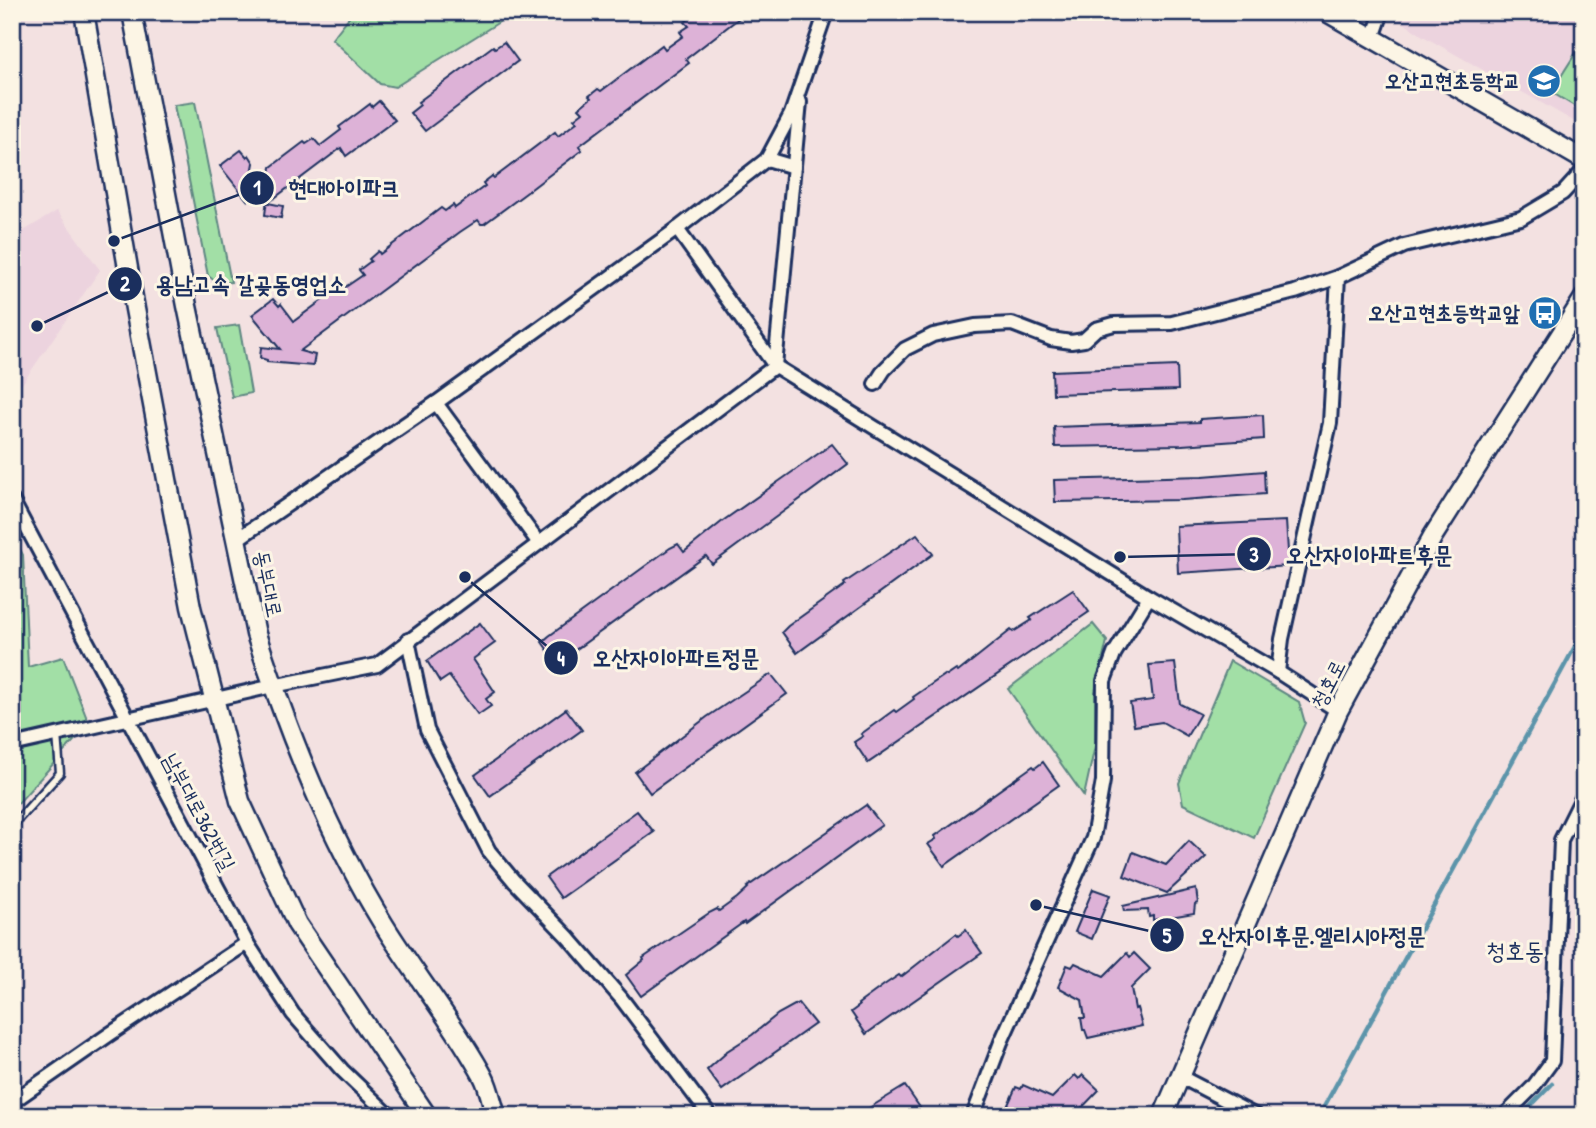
<svg xmlns="http://www.w3.org/2000/svg" width="1596" height="1128" font-family="'Patrick Hand','Poor Story',sans-serif">
<style>
.built{fill:#ecd3de}
.green{fill:#a2dfa6;stroke:#5e8782;stroke-width:2}
.lines{fill:none;stroke-linecap:round;stroke-linejoin:round}
.stream{stroke:#5b94aa;stroke-width:4.5}
.building{fill:#ddb2d7;stroke:#1b2f5e;stroke-width:2}
.lane-casing{stroke:#1b2f5e;stroke-width:11}
.street-casing{stroke:#1b2f5e;stroke-width:18}
.secondary-casing{stroke:#1b2f5e;stroke-width:23}
.lane{stroke:#fcf5e5;stroke-width:6}
.street{stroke:#fcf5e5;stroke-width:12}
.secondary{stroke:#fcf5e5;stroke-width:18}
.labels{text-anchor:middle;stroke-width:6;stroke-linejoin:round;paint-order:stroke}
.poi-label{font-size:21px;font-weight:bold;fill:#1b2f5e;stroke:#fcf5e5;text-anchor:end}
.street-label{font-size:21px;fill:#1b2f5e;stroke:#fcf5e5}
.quarter-label{font-size:24px;fill:#1b2f5e;stroke:#fcf5e5}
.leader{fill:none;stroke:#1b2f5e;stroke-width:2.5}
.callout-dot{fill:#1b2f5e;stroke:#fcf5e5;stroke-width:2.5}
.mark-label{font-size:21px;text-anchor:middle;font-weight:bold;fill:#fff}
.callout-label{font-size:23px;text-anchor:middle;font-weight:bold;fill:#1b2f5e;stroke:#fcf5e5;stroke-width:6;stroke-linejoin:round;paint-order:stroke}
</style>
<rect width="100%" height="100%" fill="#f3e1e1"/>
<filter id="ink" filterUnits="userSpaceOnUse"><feTurbulence type="fractalNoise" baseFrequency=".0143" numOctaves="2"/><feDisplacementMap in="SourceGraphic" scale="14" xChannelSelector="R" yChannelSelector="G"/><feConvolveMatrix kernelMatrix="1 2 1 2 8 2 1 2 1" color-interpolation-filters="sRGB"/></filter>
<g filter="url(#ink)">
<g class="built">
<polygon points="1393,12 1584,12 1584,127 1423,36 1392,15"/>
<polygon points="57,211 100,270 22,384 12,383 12,238"/>
</g>
<g class="green">
<polygon points="348,12 505,12 504,19 395,87 380,84 332,39 349,17"/>
<polygon points="1584,40 1584,112 1551,92"/>
<polygon points="195,102 231,282 218,283 208,276 174,105"/>
<polygon points="239,325 251,393 232,397 217,328"/>
<polygon points="12,534 23,555 28,667 63,657 89,724 12,810"/>
<polygon points="1093,624 1107,641 1095,692 1095,746 1084,796 1008,689"/>
<polygon points="1230,661 1299,702 1305,723 1254,838 1183,804 1179,783"/>
</g>
<g class="lines">
<g class="stream">
<polyline points="1319,1116 1584,630"/>
<polyline points="1521,1116 1552,1084"/>
</g>
</g>
<g class="building">
<polygon points="697,12 747,12 686,59 689,63 579,146 582,150 526,193 484,224 481,224 478,220 460,232 300,351 315,355 313,366 267,362 267,360 260,358 261,347 280,349 252,315 273,299 279,306 281,304 294,321 336,290 338,292 363,275 359,270 371,261 369,259 378,251 380,254 441,208 445,211 453,205 455,208 485,186 483,183 492,176 494,178 555,132 558,136 577,122 574,119 583,112 579,108 591,98 589,96 598,89 601,91 662,45 665,49 683,36 680,32 689,26 685,22"/>
<polygon points="504,42 518,61 425,131 410,113 420,105 418,102 493,46 495,48"/>
<polygon points="379,101 395,120 346,156 341,148 268,203 283,206 281,218 265,215 271,167 304,142 306,144 314,139 320,146 341,130 339,127 358,113 370,104 372,107"/>
<polygon points="241,150 247,157 249,155 254,163 247,200 220,166"/>
<polygon points="1177,366 1178,390 1053,394 1052,371"/>
<polygon points="1263,415 1264,439 1182,445 1055,447 1054,427 1200,422 1200,419"/>
<polygon points="832,444 848,464 712,564 706,556 557,663 542,642 549,636 670,548 678,544 684,552 724,520"/>
<polygon points="1264,471 1265,494 1182,500 1055,502 1054,480 1203,476"/>
<polygon points="1286,521 1289,566 1178,573 1176,526"/>
<polygon points="917,534 933,554 797,653 782,632 788,626 845,585 844,583"/>
<polygon points="1073,590 1089,612 868,763 854,742 863,736 861,734 894,710 896,712 914,699 913,697 945,675 947,676 956,670 958,672 1011,630 1013,632 1032,620 1030,618"/>
<polygon points="480,623 495,643 473,659 495,692 486,699 491,706 478,715 449,676 440,682 427,661"/>
<polygon points="1175,663 1180,704 1200,714 1187,736 1162,722 1134,726 1130,703 1153,700 1149,665"/>
<polygon points="771,674 787,694 650,793 635,772 707,717"/>
<polygon points="566,709 582,730 490,796 475,775"/>
<polygon points="1043,762 1059,785 944,866 928,844 936,839 935,836 1033,766 1035,768"/>
<polygon points="866,805 882,825 745,924 744,922 641,996 626,975 644,960 643,958 709,913 717,909 719,911 737,898 748,888 747,887"/>
<polygon points="637,811 654,832 561,898 546,877"/>
<polygon points="1189,841 1206,857 1167,893 1124,876 1133,852 1166,865"/>
<polygon points="1093,889 1110,895 1092,939 1075,932"/>
<polygon points="1196,889 1198,903 1195,904 1194,913 1153,920 1153,916 1149,917 1148,910 1124,911 1123,906"/>
<polygon points="966,930 982,953 866,1034 851,1012 859,1006 858,1004 884,985 899,975 901,977 956,934 958,936"/>
<polygon points="1127,953 1130,957 1134,953 1150,969 1131,988 1135,1009 1137,1008 1142,1026 1088,1038 1085,1030 1083,1030 1081,1018 1085,1018 1082,1000 1058,987 1067,965 1072,967 1075,963 1104,976"/>
<polygon points="798,1003 815,1024 722,1090 707,1070 725,1054 724,1053 752,1035 778,1014"/>
<polygon points="1075,1075 1079,1079 1083,1075 1099,1090 1074,1116 1018,1116 1006,1109 1016,1087 1021,1089 1023,1085 1052,1098"/>
<polygon points="905,1086 921,1109 912,1116 874,1116 869,1108"/>
</g>
<g class="lines">
<g class="lane-casing">
<polyline id="lane" points="12,826 60,773 57,734"/>
</g>
<g class="street-casing">
<g id="street">
<polyline points="1373,38 1382,12"/>
<polyline points="767,159 794,167"/>
<polyline points="677,229 775,366"/>
<polyline points="775,366 800,102"/>
<polyline points="875,384 884,370 905,349 933,335 975,326 1012,324 1051,339 1071,342 1084,340 1096,329 1114,324 1172,323 1295,292 1338,277"/>
<polyline points="436,403 538,542"/>
<polyline points="12,500 247,943 293,1014 342,1070 390,1116"/>
<polyline points="236,540 436,403 677,229 767,159 791,114 826,12"/>
<polyline points="408,640 427,730 489,851 514,881 568,937 621,998 710,1116"/>
<polyline points="1278,672 1282,639 1330,423 1338,277 1404,246 1521,218 1563,193 1584,170"/>
<polyline points="12,745 273,686 377,665 775,366 1149,597 1278,672 1338,711"/>
<polyline points="1181,1077 1256,1116"/>
<polyline points="12,1102 110,1034 247,943"/>
<polyline points="973,1116 1001,1042 1093,838 1103,781 1104,681 1114,654 1149,597"/>
<polyline points="1504,1116 1533,1087 1552,1061 1561,840 1584,794"/>
</g>
</g>
<g class="secondary-casing">
<g id="secondary">
<polyline points="84,12 135,309 191,607 240,801 297,924 427,1116"/>
<path d="M 132,12 L 187,306 L 256,634 C 289,735 328,834 384,925 C 415,975 454,1023 483,1076 C 489,1087 492,1103 496,1116"/>
<polyline points="1327,12 1584,160"/>
<polyline points="1163,1116 1338,711 1433,536 1584,298"/>
</g>
</g>
<use href="#lane" class="lane"/>
<use href="#street" class="street"/>
<use href="#secondary" class="secondary"/>
</g>
</g>
<defs>
<g id="school-disc" transform="scale(1.75)"><circle r="9.5" fill="#1f6fb2" stroke="#fcf5e5"/><path d="M0-5L7-2L0 1L-7-2ZM-4 1L0 2.5L4 1V4Q0 6-4 4Z" fill="#fff"/></g>
<g id="bus-disc" transform="scale(1.75)"><circle r="9.5" fill="#1f6fb2" stroke="#fcf5e5"/><path d="M-5-6H5V4H4V6H2V4H-2V6H-4V4H-5ZM-3.5-4V0h7V-4ZM-3.5 1.2v1.5H-2V1.2ZM2 1.2v1.5H3.5V1.2Z" fill="#fff"/></g>
</defs>
<g fill-rule="evenodd">
<use href="#school-disc" x="1544" y="81"/>
<use href="#bus-disc" x="1545" y="313"/>
</g>
<g class="labels">
<g class="poi-label">
<text x="1520" y="88">오산고현초등학교</text>
<text x="1520" y="320">오산고현초등학교앞</text>
</g>
<g class="street-label">
<text transform="translate(268 584) rotate(78)" y="7">동부대로</text>
<text transform="translate(1328 684) rotate(-63)" y="7">청호로</text>
<text transform="translate(199 812) rotate(62)" y="7">남부대로362번길</text>
</g>
<g class="quarter-label">
<text x="1515" y="959">청호동</text>
</g>
</g>
<path class="leader" d="M114 241L257 188M37 326L125 284M1120 557L1254 554M465 577L561 658M1036 905L1167 935"/>
<g class="callout-dot">
<circle cx="114" cy="241" r="7"/>
<circle cx="37" cy="326" r="7"/>
<circle cx="1120" cy="557" r="7"/>
<circle cx="465" cy="577" r="7"/>
<circle cx="1036" cy="905" r="7"/>
<circle cx="257" cy="188" r="18"/>
<circle cx="125" cy="284" r="18"/>
<circle cx="1254" cy="554" r="18"/>
<circle cx="561" cy="658" r="18"/>
<circle cx="1167" cy="935" r="18"/>
</g>
<g class="mark-label">
<text x="257" y="195">1</text>
<text x="125" y="291">2</text>
<text x="1254" y="562">3</text>
<text x="561" y="666">4</text>
<text x="1167" y="943">5</text>
</g>
<g class="callout-label">
<text x="344" y="196">현대아이파크</text>
<text x="251" y="292">용남고속 갈곶동영업소</text>
<text x="1369" y="563">오산자이아파트후문</text>
<text x="676" y="666">오산자이아파트정문</text>
<text x="1312" y="944">오산자이후문.엘리시아정문</text>
</g>
<rect width="1596" height="1128" fill="none" stroke="#fcf5e5" stroke-width="42"/>
<rect x="21" y="21" width="1554" height="1086" fill="none" stroke="#1b2f5e" stroke-width="2.5" filter="url(#ink)"/>
</svg>
